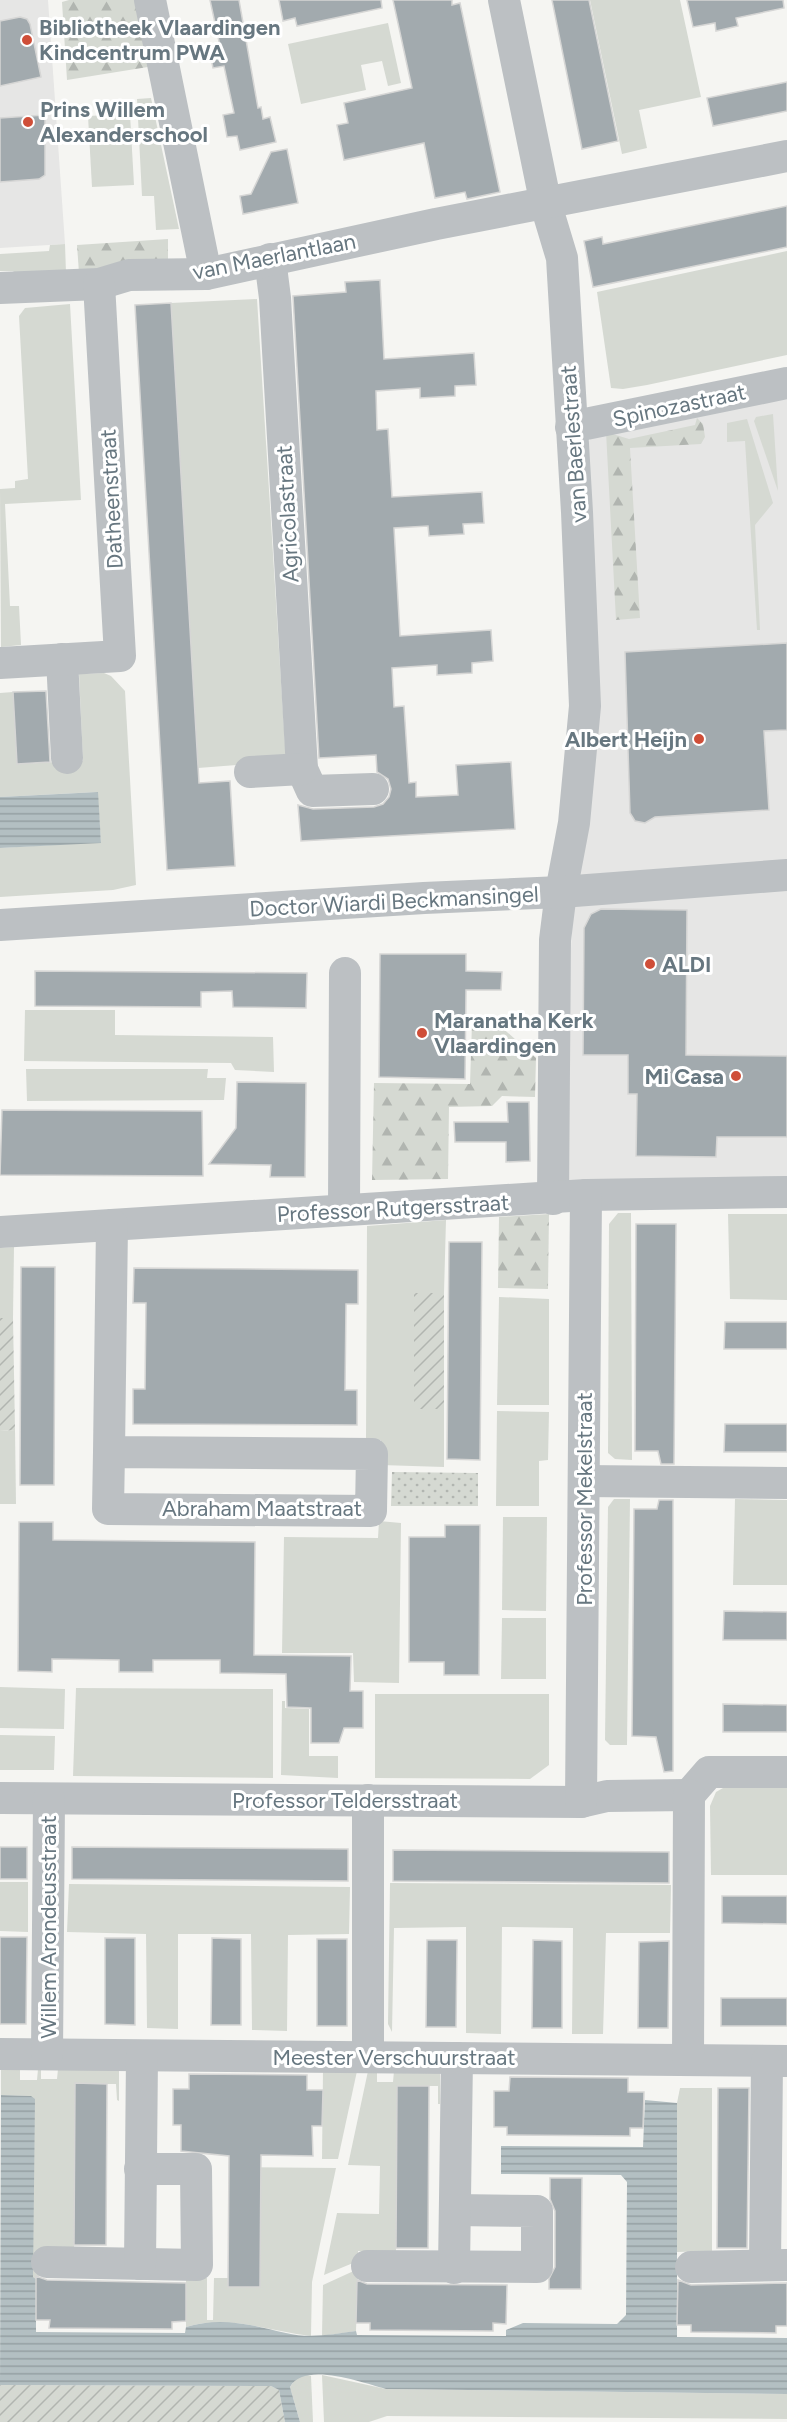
<svg xmlns="http://www.w3.org/2000/svg" width="787" height="2422" font-family="Figtree,sans-serif">
<style>
.built{fill:#e6e6e5}
.grass{fill:#d5d9d2}
.forest{fill:url(#forest-firs)}
.park{fill:url(#park-dots)}
.garden{fill:url(#garden-furrows)}
.water{fill:url(#water-rules)}
.building{fill:#a2aaae;stroke:#d6d6d5;stroke-width:1.5}
.lines{fill:none;stroke-linecap:round;stroke-linejoin:round}
.minor{stroke:#bcc0c3;stroke-width:32}
.poi-dot{fill:#cf4e38;stroke:#fff;stroke-width:2}
.labels{text-anchor:middle;stroke-width:6;stroke-linejoin:round;paint-order:stroke}
.poi-label{font-size:22px;font-weight:bold;fill:#677780;stroke:#fff;text-anchor:start}
.street-label{font-size:22px;fill:#677780;stroke:#fff}
</style>
<defs>
<pattern id="forest-firs" width="22" height="20" patternUnits="userSpaceOnUse" patternTransform="scale(1.5)"><rect width="22" height="20" fill="#d5d9d2"/><path d="M5 1l3.5 6h-7zM16 11l3.5 6h-7z" fill="#b1b5b0"/></pattern>
<pattern id="park-dots" width="8" height="8" patternUnits="userSpaceOnUse" patternTransform="scale(1.5)"><rect width="8" height="8" fill="#d5d9d2"/><path d="M2 2h.1M6 6h.1" fill="none" stroke="#b1b5b0" stroke-width="1.8" stroke-linecap="round"/></pattern>
<pattern id="garden-furrows" width="10" height="10" patternUnits="userSpaceOnUse" patternTransform="scale(1.5)"><rect width="10" height="10" fill="#d5d9d2"/><path d="M-1 1l2-2M0 10L10 0M9 11l2-2" fill="none" stroke="#b1b5b0"/></pattern>
<pattern id="water-rules" width="6" height="5" patternUnits="userSpaceOnUse" patternTransform="scale(1.5)"><rect width="6" height="5" fill="#b3bfc2"/><path d="M0 2.5h6" fill="none" stroke="#95a0a3"/></pattern>
</defs>
<rect width="100%" height="100%" fill="#f5f5f2"/>
<g class="built">
<polygon points="0,0 48,0 65,244 0,248"/>
<polygon points="787,395 787,1179 561,1181 573,902 585,447 592,436"/>
</g>
<g class="grass">
<polygon points="590,0 680,0 701,97 639,110 647,148 622,154"/>
<polygon points="388,23 401,83 388,86 382,61 361,65 366,90 301,104 288,44"/>
<polygon points="151,98 179,229 156,230 154,196 142,196 137,99"/>
<polygon points="130,114 134,185 92,187 88,116"/>
<polygon points="65,244 66,273 19,277 13,271 0,271 0,254 49,251 50,245"/>
<polygon points="787,251 787,355 647,385 623,389 611,388 597,292"/>
<polygon points="257,299 286,761 198,768 171,303"/>
<polygon points="70,304 81,500 5,504 10,606 19,606 21,645 1,647 0,489 15,488 15,481 28,479 19,316 25,308"/>
<polygon points="773,414 778,491 754,421 756,417"/>
<polygon points="747,419 773,503 755,525 760,630 757,630 745,441 727,442 727,423"/>
<polygon points="104,673 111,676 125,691 136,885 113,890 0,897 0,848 101,842 97,792 0,797 0,693 13,692 17,764 83,761 79,674"/>
<polygon points="25,1010 115,1010 115,1035 273,1037 274,1072 235,1070 231,1063 24,1061"/>
<polygon points="26,1069 208,1069 207,1078 226,1078 224,1100 27,1101"/>
<polygon points="618,1213 631,1213 632,1460 615,1459 608,1453 609,1224"/>
<polygon points="728,1214 787,1214 787,1300 730,1299"/>
<polygon points="446,1220 444,1293 414,1294 414,1408 444,1409 444,1467 381,1465 381,1440 366,1440 367,1226"/>
<polygon points="14,1247 13,1318 0,1318 0,1248"/>
<polygon points="499,1297 549,1299 549,1405 497,1405"/>
<polygon points="497,1411 549,1412 548,1460 539,1461 539,1506 496,1506"/>
<polygon points="15,1430 16,1504 0,1504 0,1431"/>
<polygon points="614,1499 630,1499 627,1745 610,1745 605,1740 608,1507"/>
<polygon points="735,1499 787,1500 787,1585 733,1585"/>
<polygon points="503,1517 547,1517 546,1611 502,1610"/>
<polygon points="379,1521 401,1523 399,1683 354,1682 353,1653 282,1653 284,1537 378,1538"/>
<polygon points="502,1618 546,1618 546,1679 501,1679"/>
<polygon points="0,1687 65,1689 64,1729 0,1728"/>
<polygon points="76,1688 273,1689 273,1778 73,1776"/>
<polygon points="375,1694 549,1694 549,1765 530,1779 375,1778"/>
<polygon points="282,1701 285,1701 285,1708 309,1709 309,1756 338,1756 338,1778 281,1775"/>
<polygon points="0,1735 55,1736 54,1770 0,1770"/>
<polygon points="723,1788 787,1788 787,1875 711,1875 710,1806 716,1792"/>
<polygon points="0,1882 28,1882 28,1932 0,1931"/>
<polygon points="390,1883 671,1885 670,1933 606,1933 603,2034 572,2034 573,1928 502,1927 501,2034 466,2033 466,1927 394,1928 392,2032 388,2024"/>
<polygon points="69,1884 350,1887 349,1934 288,1935 287,2031 252,2030 251,1934 178,1934 178,2029 147,2028 146,1934 67,1932"/>
<polygon points="1,2068 20,2068 20,2080 37,2080 38,2069 41,2069 41,2079 57,2079 58,2069 119,2069 119,2101 117,2100 116,2084 75,2084 74,2250 44,2276 36,2276 36,2279 33,2277 31,2096 1,2095"/>
<polygon points="323,2071 357,2071 338,2159 322,2159"/>
<polygon points="368,2071 377,2071 377,2082 393,2082 394,2071 440,2072 440,2104 438,2104 438,2086 397,2086 396,2252 358,2251 358,2261 324,2275 337,2213 379,2214 380,2166 348,2165"/>
<polygon points="680,2088 712,2088 712,2251 677,2252 677,2103"/>
<path d="M 230,2167 L 336,2168 L 312,2282 L 311,2336 C 268,2331 229,2314 186,2327 L 186,2278 L 207,2278 L 207,2320 L 213,2320 L 214,2278 L 228,2278 L 228,2287 L 260,2287 Z"/>
<polygon points="358,2269 356,2331 322,2336 323,2285"/>
<polygon points="307,2375 311,2376 313,2422 300,2422 290,2387 297,2377"/>
<polygon points="322,2375 386,2389 787,2394 787,2419 387,2416 369,2422 324,2422"/>
</g>
<g class="forest">
<polygon points="69,0 139,0 154,66 67,80 62,2"/>
<polygon points="168,239 168,263 79,273 77,245"/>
<polygon points="697,418 703,424 705,437 701,444 630,448 640,618 616,620 606,432 629,439 695,425"/>
<polygon points="472,1023 497,1023 536,1058 535,1097 502,1096 492,1106 449,1107 448,1179 372,1180 374,1083 470,1084"/>
<polygon points="549,1214 548,1289 498,1288 499,1217"/>
</g>
<polygon class="park" points="392,1472 478,1473 478,1506 391,1506"/>
<g class="garden">
<polygon points="444,1293 444,1409 414,1409 414,1293"/>
<polygon points="0,1318 13,1318 15,1430 0,1431"/>
<polygon points="0,2385 271,2386 279,2390 285,2422 0,2422"/>
</g>
<g class="water">
<polygon points="98,792 101,843 0,848 0,797"/>
<path d="M 1,2095 L 31,2096 L 35,2099 L 33,2277 L 36,2279 L 36,2332 L 185,2333 L 186,2327 C 221,2316 252,2325 286,2333 C 310,2339 333,2334 356,2331 L 357,2335 L 506,2336 L 506,2330 L 523,2323 L 617,2324 L 626,2315 L 627,2182 L 621,2175 L 501,2174 L 501,2146 L 643,2147 L 645,2100 L 677,2103 L 677,2337 L 787,2338 L 787,2394 L 386,2389 C 363,2383 304,2361 290,2387 L 300,2422 L 285,2422 L 279,2390 L 271,2386 L 0,2385 Z"/>
</g>
<g class="building">
<polygon points="210,0 239,0 258,108 261,107 263,119 270,117 276,142 240,150 237,136 227,137 223,115 234,113 224,66 213,68 209,48 220,46"/>
<polygon points="279,0 381,0 382,8 297,26 295,18 283,21"/>
<polygon points="393,0 452,0 452,5 460,3 500,192 467,199 465,192 435,198 424,143 344,160 337,125 348,123 344,103 412,88"/>
<polygon points="552,0 589,0 618,141 582,149"/>
<polygon points="687,0 783,0 784,8 736,18 738,26 716,31 715,23 693,27"/>
<polygon points="20,17 27,19 30,24 41,77 0,86 0,21"/>
<polygon points="787,82 787,111 713,126 707,98"/>
<polygon points="45,115 45,175 39,179 0,182 0,118"/>
<polygon points="287,149 298,203 243,214 240,196 251,194 271,152"/>
<polygon points="787,206 787,247 593,287 584,241 602,237 603,244"/>
<polygon points="380,280 384,359 474,353 476,385 455,386 455,396 420,398 420,388 376,391 377,430 388,429 392,497 482,492 484,523 463,524 464,534 429,536 428,526 394,528 400,636 491,630 493,661 472,663 472,673 437,675 437,665 392,668 394,707 404,706 409,783 416,782 416,797 458,795 456,765 511,762 515,829 301,841 298,805 313,809 374,807 383,804 389,797 391,789 388,779 377,772 376,755 319,758 293,296 346,292 345,282"/>
<polygon points="171,303 199,783 230,781 235,866 167,870 135,305"/>
<polygon points="787,643 787,730 764,731 769,810 655,817 645,823 635,821 630,813 625,652"/>
<polygon points="46,691 50,762 17,764 13,692"/>
<polygon points="601,909 687,910 686,1055 787,1056 787,1137 717,1137 716,1157 636,1156 637,1094 628,1094 628,1055 583,1055 584,928 591,914"/>
<polygon points="380,954 466,954 466,971 502,972 501,990 466,990 465,1079 379,1077"/>
<polygon points="35,971 307,973 306,1008 233,1007 232,991 201,992 201,1007 35,1006"/>
<polygon points="237,1082 306,1083 305,1177 270,1177 271,1165 209,1164 236,1128"/>
<polygon points="507,1102 529,1102 530,1161 506,1162 506,1142 455,1142 454,1122 508,1122"/>
<polygon points="2,1110 202,1111 203,1176 0,1175"/>
<polygon points="636,1224 676,1224 674,1464 661,1464 658,1451 635,1451"/>
<polygon points="449,1242 482,1242 480,1460 447,1459"/>
<polygon points="21,1267 55,1267 54,1485 20,1485"/>
<polygon points="134,1268 358,1270 358,1304 346,1304 345,1390 357,1390 357,1425 133,1424 133,1389 145,1389 146,1303 133,1303"/>
<polygon points="725,1322 787,1322 787,1349 724,1349"/>
<polygon points="725,1424 787,1424 787,1452 724,1452"/>
<polygon points="659,1500 673,1500 673,1771 664,1772 656,1737 632,1736 634,1509 657,1509"/>
<polygon points="19,1522 53,1522 53,1540 255,1542 254,1655 351,1656 350,1691 363,1691 363,1728 344,1728 339,1743 311,1743 311,1708 287,1707 286,1674 220,1673 220,1660 153,1660 153,1672 119,1672 119,1660 52,1659 52,1672 18,1671"/>
<polygon points="445,1525 480,1525 479,1675 444,1675 444,1662 409,1662 409,1537 445,1537"/>
<polygon points="724,1611 787,1612 787,1640 723,1640"/>
<polygon points="723,1704 787,1705 787,1732 723,1732"/>
<rect x="0" y="1847" width="27" height="32"/>
<polygon points="72,1847 348,1849 348,1881 72,1879"/>
<polygon points="393,1850 669,1852 669,1883 393,1881"/>
<polygon points="722,1896 787,1896 787,1924 722,1923"/>
<polygon points="0,1937 27,1937 26,2024 0,2024"/>
<polygon points="105,1938 135,1938 135,2025 105,2024"/>
<polygon points="212,1938 241,1939 241,2025 211,2025"/>
<rect x="317" y="1939" width="30" height="87"/>
<polygon points="427,1940 457,1940 456,2027 426,2027"/>
<polygon points="533,1940 562,1941 562,2028 532,2028"/>
<polygon points="669,1941 668,2028 638,2028 639,1942"/>
<rect x="721" y="1998" width="66" height="28"/>
<polygon points="189,2074 307,2075 307,2090 323,2090 322,2126 312,2126 313,2156 261,2155 260,2287 228,2287 229,2156 181,2151 181,2125 173,2125 173,2089 189,2089"/>
<polygon points="510,2077 628,2078 628,2092 644,2092 643,2128 630,2128 630,2136 507,2135 507,2127 494,2127 494,2091 509,2091"/>
<polygon points="75,2083 107,2084 106,2245 74,2245"/>
<polygon points="397,2086 429,2086 428,2248 396,2248"/>
<polygon points="718,2088 749,2088 747,2248 717,2248"/>
<polygon points="550,2178 582,2178 581,2289 549,2289 549,2279 555,2267 555,2211 550,2199"/>
<polygon points="36,2276 47,2280 186,2283 186,2321 172,2322 172,2329 49,2328 50,2320 36,2320"/>
<polygon points="357,2280 367,2284 507,2285 506,2324 493,2323 493,2331 370,2330 370,2323 356,2323"/>
<polygon points="678,2280 691,2285 787,2283 787,2326 776,2326 776,2333 691,2332 691,2325 677,2325"/>
</g>
<g class="lines">
<g class="minor">
<polyline points="150,0 206,274"/>
<polyline points="504,0 546,205 562,258 577,512 585,706 574,823 561,892 555,940 553,1199"/>
<polyline points="270,259 275,298 302,769 312,791 373,789"/>
<polyline points="0,288 99,284 129,275 206,274 436,224 787,156"/>
<polyline points="571,427 787,383"/>
<polyline points="62,659 67,758"/>
<polyline points="0,663 120,656 99,284"/>
<polyline points="250,772 302,769"/>
<polyline points="0,925 424,898 561,892 787,875"/>
<polyline points="344,1210 345,973"/>
<polyline points="0,1232 586,1195 787,1192"/>
<polyline points="109,1452 108,1509 371,1511 372,1454 109,1452 112,1225"/>
<polyline points="584,1481 787,1483"/>
<polyline points="689,1795 709,1772 787,1772"/>
<polyline points="0,1798 581,1802 607,1796 689,1795"/>
<polyline points="581,1802 586,1195"/>
<polyline points="0,2054 787,2061"/>
<polyline points="47,2054 49,1799"/>
<polyline points="368,2057 368,1800"/>
<polyline points="688,2059 689,1795"/>
<polyline points="47,2262 197,2265 196,2169 140,2169"/>
<polyline points="140,2264 142,2056"/>
<polyline points="765,2265 767,2061"/>
<polyline points="367,2266 537,2267 537,2211 455,2210"/>
<polyline points="691,2267 786,2265"/>
<polyline points="454,2268 457,2058"/>
</g>
</g>
<g class="poi-dot">
<circle cx="27" cy="40" r="6"/>
<circle cx="28" cy="122" r="6"/>
<circle cx="699" cy="739" r="6"/>
<circle cx="650" cy="964" r="6"/>
<circle cx="422" cy="1033" r="6"/>
<circle cx="736" cy="1076" r="6"/>
</g>
<g class="labels">
<g class="poi-label">
<text x="39" y="35">Bibliotheek Vlaardingen<tspan x="39" dy="25">Kindcentrum PWA</tspan></text>
<text x="40" y="117">Prins Willem<tspan x="40" dy="25">Alexanderschool</tspan></text>
<text x="687" y="747" text-anchor="end">Albert Heijn</text>
<text x="662" y="972">ALDI</text>
<text x="434" y="1028">Maranatha Kerk<tspan x="434" dy="25">Vlaardingen</tspan></text>
<text x="724" y="1084" text-anchor="end">Mi Casa</text>
</g>
<g class="street-label">
<text transform="translate(274 256) rotate(-11)" y="8">van Maerlantlaan</text>
<text transform="translate(679 405) rotate(-12)" y="8">Spinozastraat</text>
<text transform="translate(573 444) rotate(-94)" y="8">van Baerlestraat</text>
<text transform="translate(111 499) rotate(-93)" y="8">Datheenstraat</text>
<text transform="translate(287 514) rotate(-93)" y="8">Agricolastraat</text>
<text transform="translate(394 901) rotate(-3)" y="8">Doctor Wiardi Beckmansingel</text>
<text transform="translate(393 1208) rotate(-3)" y="8">Professor Rutgersstraat</text>
<text transform="translate(584 1499) rotate(-90)" y="8">Professor Mekelstraat</text>
<text x="262" y="1516">Abraham Maatstraat</text>
<text x="345" y="1808">Professor Teldersstraat</text>
<text transform="translate(48 1927) rotate(-90)" y="8">Willem Arondeusstraat</text>
<text x="394" y="2065">Meester Verschuurstraat</text>
</g>
</g>
</svg>
